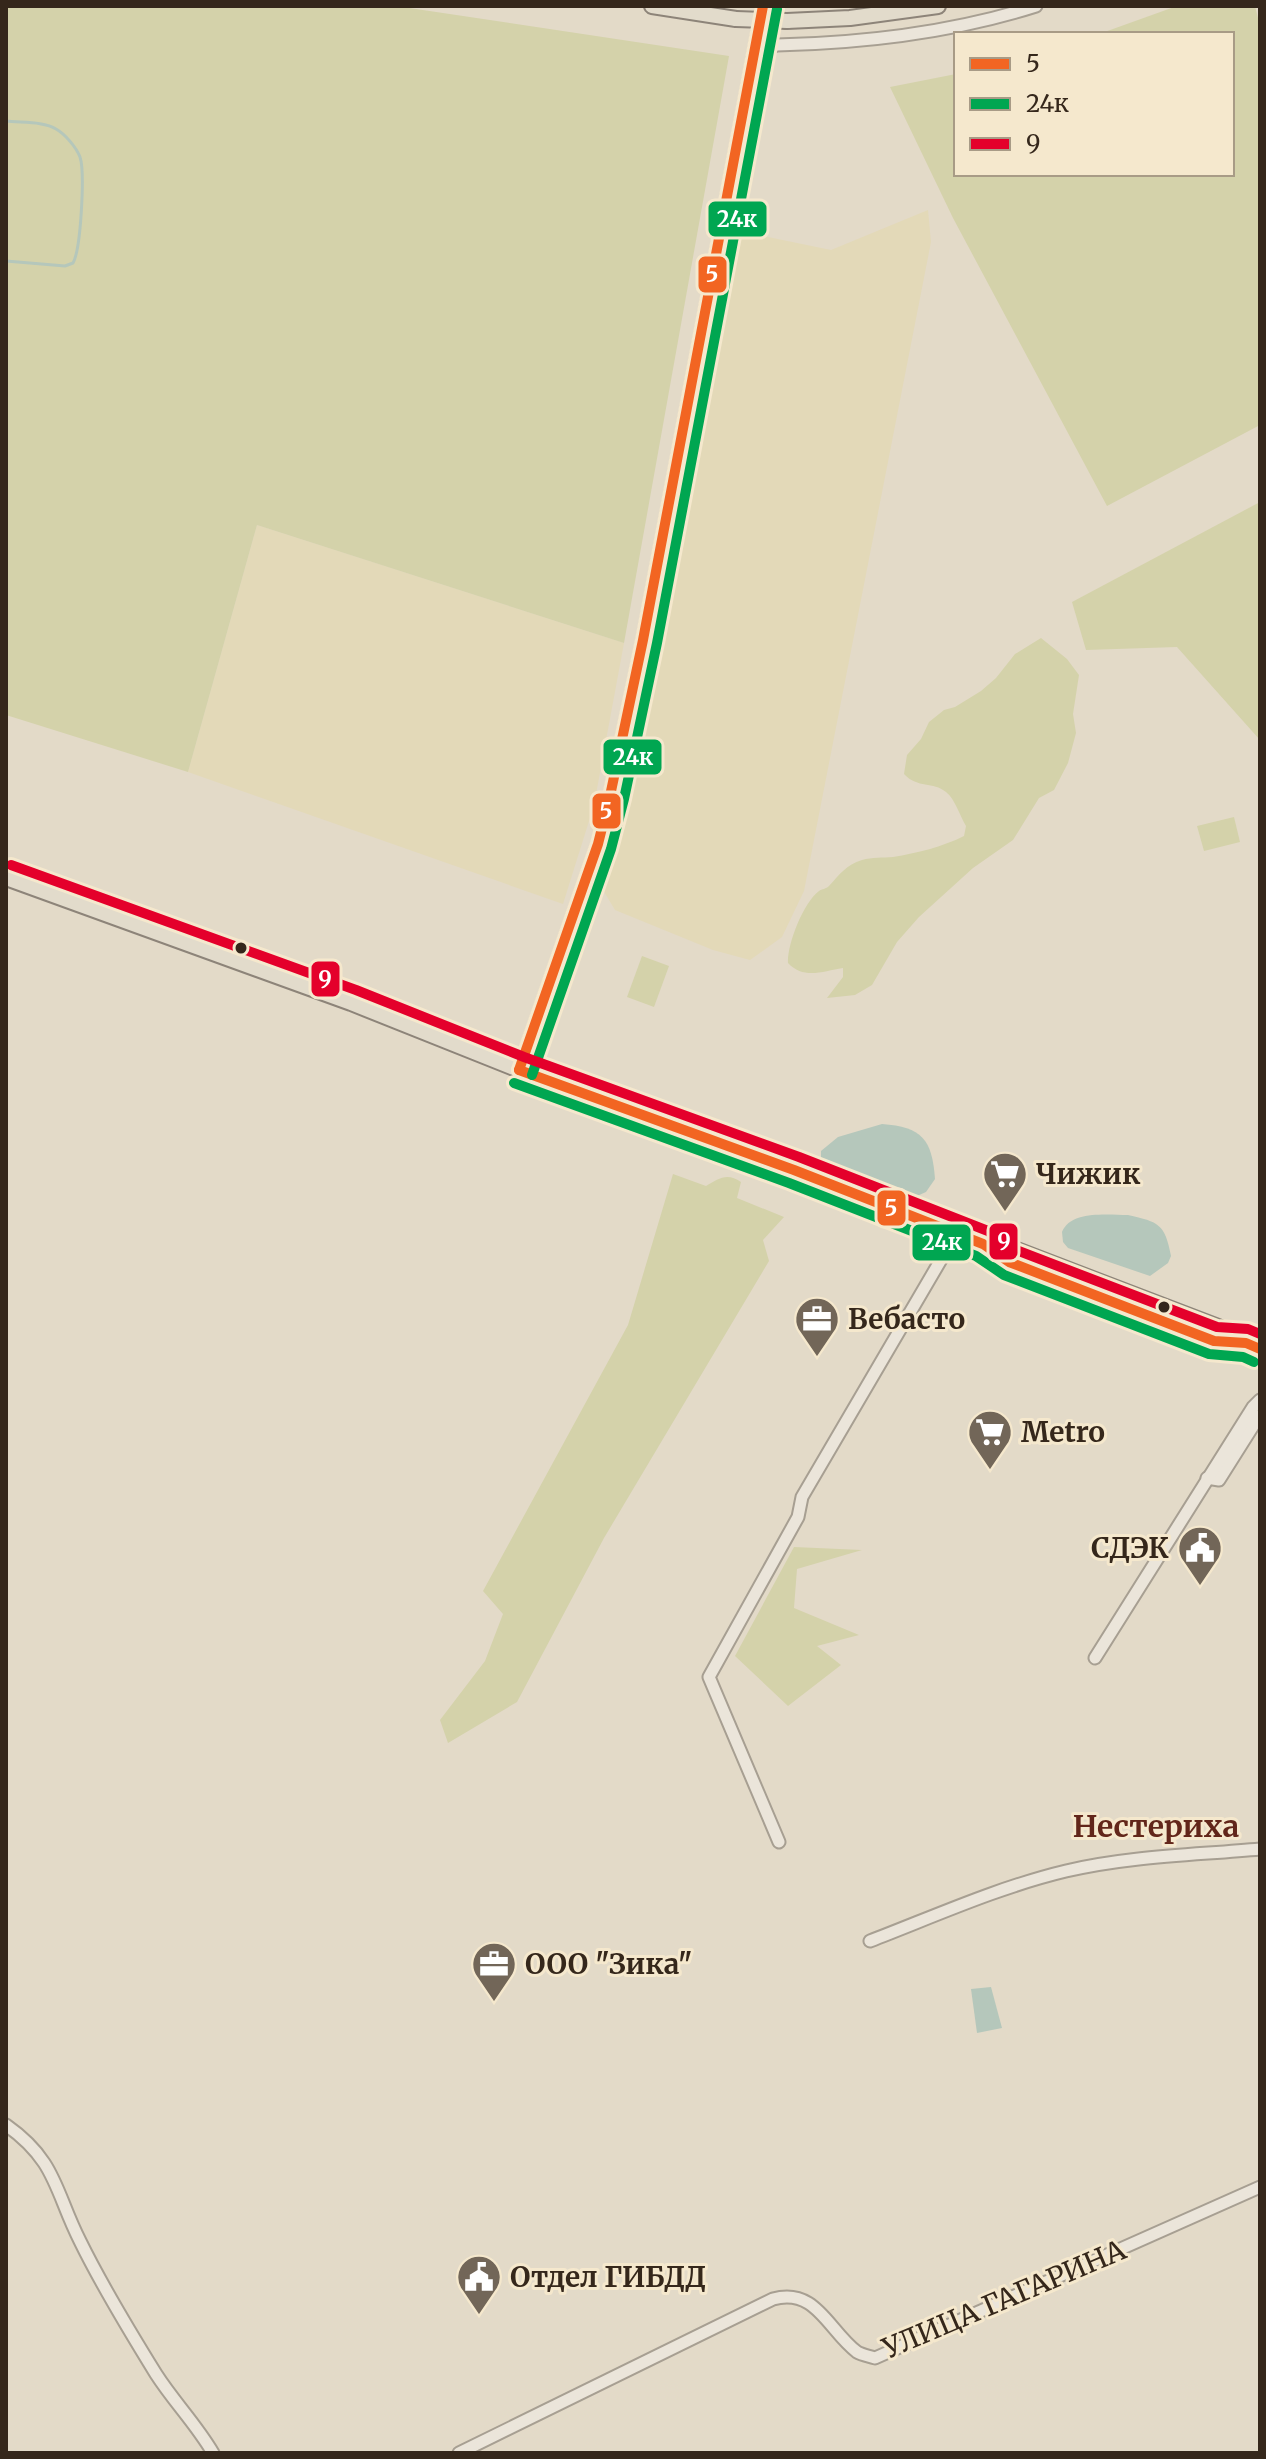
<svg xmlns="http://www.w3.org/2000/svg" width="1266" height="2459" font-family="Merriweather,serif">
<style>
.farmland{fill:#e3d9b8}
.green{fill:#d4d2aa}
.water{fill:#b5c7bb}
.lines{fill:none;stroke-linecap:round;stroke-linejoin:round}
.stream{stroke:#b5c7bb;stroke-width:3}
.minor-casing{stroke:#a79f92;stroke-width:15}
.major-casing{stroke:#8d8479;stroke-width:18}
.minor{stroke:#ebe5da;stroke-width:11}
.major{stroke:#e2dbcb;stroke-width:14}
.major-bridge-casing{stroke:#8d8479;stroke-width:18;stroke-linecap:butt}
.major-bridge{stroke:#e2dbcb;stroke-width:14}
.bus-1-casing{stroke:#f5e8cd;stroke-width:16}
.bus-2-casing{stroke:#f5e8cd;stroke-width:16}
.bus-3-casing{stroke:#f5e8cd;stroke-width:16}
.bus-1{stroke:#f26522;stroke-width:10}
.bus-2{stroke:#00a651;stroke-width:10}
.bus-3{stroke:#e4002b;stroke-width:10}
.bus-dot{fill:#35271b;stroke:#f5e8cd;stroke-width:3}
.labels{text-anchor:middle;stroke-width:6;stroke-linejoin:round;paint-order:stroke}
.poi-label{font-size:28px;font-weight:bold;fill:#35271b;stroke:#f5e8cd;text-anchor:start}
.street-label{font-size:28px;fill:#35271b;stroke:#f5e8cd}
.neighbourhood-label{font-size:30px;font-weight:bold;fill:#62261a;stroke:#f5e8cd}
.line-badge{stroke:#f5e8cd;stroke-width:3}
.badge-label{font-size:22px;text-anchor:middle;font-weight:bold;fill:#fff}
</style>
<rect width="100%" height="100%" fill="#e3dac8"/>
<g class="farmland">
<polygon points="928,210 931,242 804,891 782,937 750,960 713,950 615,910 603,890 606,871 635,766 671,593 739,231 831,250"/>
<polygon points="257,525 624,643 594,805 563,904 188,772"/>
</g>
<g class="green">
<polygon points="6,6 396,6 729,56 624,643 257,525 188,772 6,715"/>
<polygon points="1177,6 1255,6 1260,26 1260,425 1107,506 953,218 890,87 956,74 956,174 1232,174 1232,34 1099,34"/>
<polygon points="1260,502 1260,740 1177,647 1086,650 1072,602"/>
<path d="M 1041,638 L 1067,659 L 1079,675 L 1073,714 L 1076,733 L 1068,763 L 1054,790 L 1039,798 L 1013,840 L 973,868 L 919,917 L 897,942 L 872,985 L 855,995 L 827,998 L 843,977 L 843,968 C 823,971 804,980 788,963 C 787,945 803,903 819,891 C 822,889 826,889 829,886 C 840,874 846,865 862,860 C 872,857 883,858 893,857 C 917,853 942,847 964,836 L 966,826 C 960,816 955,799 946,792 C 933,781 918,789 904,774 L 907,755 L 921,739 L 929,722 L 944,710 L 955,707 L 981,691 L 996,678 L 1015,654 Z"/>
<polygon points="1234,817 1240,842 1204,851 1197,826"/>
<polygon points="642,956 669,966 654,1007 627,997"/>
<path d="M 673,1174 L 706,1186 C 718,1179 727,1172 741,1182 L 737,1198 L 784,1217 L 763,1240 L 769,1261 L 604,1538 L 517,1702 L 448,1743 L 440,1720 L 485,1661 L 503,1614 L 483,1591 L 628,1325 Z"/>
<polygon points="794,1547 862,1550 797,1569 794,1608 859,1635 817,1646 841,1665 788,1706 735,1656"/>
</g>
<g class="water">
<path d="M 882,1124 C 922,1127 932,1139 935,1179 L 926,1192 L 917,1196 L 821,1158 L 821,1151 L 838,1137 Z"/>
<path d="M 1128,1215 C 1159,1222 1165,1224 1171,1256 L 1168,1263 L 1150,1276 L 1068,1248 L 1063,1242 L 1062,1232 C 1071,1210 1108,1215 1128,1215 Z"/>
<polygon points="991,1987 1002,2028 977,2033 971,1989"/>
</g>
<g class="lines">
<path class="stream" d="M 6,121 C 20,123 44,121 56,129 C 65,134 76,147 80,157 C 85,172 81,249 73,263 L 65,266 L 6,261"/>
<g class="minor-casing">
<g id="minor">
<path d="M 753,58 L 760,50 L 777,45 C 863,43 954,32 1036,6"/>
<polyline points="519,1070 598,844 610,796 643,640 763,6"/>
<polyline points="1207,1478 1219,1480 1260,1415"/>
<polyline points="1095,1658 1253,1407 1260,1400"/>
<polyline points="779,1842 709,1677 798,1517 802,1497 956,1234"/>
<path d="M 870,1941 C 935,1916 999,1887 1066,1871 C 1129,1856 1196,1855 1260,1849"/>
<path d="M 6,2125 C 57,2161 55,2192 80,2241 C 102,2286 130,2332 156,2374 C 174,2402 196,2424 213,2453"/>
<path d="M 459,2453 L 773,2299 C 816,2287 828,2330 857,2352 C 862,2355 869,2356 875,2358 L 1260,2187"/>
</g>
</g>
<g class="major-casing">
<g id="major">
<polyline points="652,6 736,19"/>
<polyline points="787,21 850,18 938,6"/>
<polyline points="6,878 351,1003 519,1070 794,1170 983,1244 1009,1262 1214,1341 1246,1343"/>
<polyline points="989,1245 1014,1249 1218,1327 1260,1349"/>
</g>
</g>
<use href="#minor" class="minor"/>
<use href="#major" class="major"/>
<g class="major-bridge-casing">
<polyline id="major-bridge" points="736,19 787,21"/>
</g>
<use href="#major-bridge" class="major-bridge"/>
<g class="bus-1-casing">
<g id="bus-1">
<polyline points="519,1070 598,844 610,796 643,640 763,6"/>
<polyline points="519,1070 794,1170 983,1244 1009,1262 1214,1341 1246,1343 1260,1349"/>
</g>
</g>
<g class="bus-2-casing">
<g id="bus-2">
<polyline points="532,1075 611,849 624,799 657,643 777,9"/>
<polyline points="514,1083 789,1183 976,1256 1004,1275 1209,1354 1243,1357 1254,1362"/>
</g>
</g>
<g class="bus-3-casing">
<polyline id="bus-3" points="11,865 356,990 524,1057 799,1157 988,1231 1016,1250 1217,1327 1248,1329 1260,1334"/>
</g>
<use href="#bus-1" class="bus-1"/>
<use href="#bus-2" class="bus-2"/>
<use href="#bus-3" class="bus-3"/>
</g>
<defs>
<g id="supermarket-pin" transform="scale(2.3)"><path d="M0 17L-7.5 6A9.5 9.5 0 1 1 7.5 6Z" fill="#726658" stroke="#f5e8cd"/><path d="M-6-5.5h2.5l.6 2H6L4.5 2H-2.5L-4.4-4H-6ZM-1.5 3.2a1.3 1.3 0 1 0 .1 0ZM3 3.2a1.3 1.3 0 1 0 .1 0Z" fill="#fff"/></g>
<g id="office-pin" transform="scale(2.3)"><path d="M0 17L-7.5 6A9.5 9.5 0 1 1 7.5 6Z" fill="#726658" stroke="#f5e8cd"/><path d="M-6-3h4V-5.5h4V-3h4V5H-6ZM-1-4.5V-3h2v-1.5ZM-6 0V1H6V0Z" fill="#fff"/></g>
<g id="civic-pin" transform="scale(2.3)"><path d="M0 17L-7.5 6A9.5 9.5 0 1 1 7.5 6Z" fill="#726658" stroke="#f5e8cd"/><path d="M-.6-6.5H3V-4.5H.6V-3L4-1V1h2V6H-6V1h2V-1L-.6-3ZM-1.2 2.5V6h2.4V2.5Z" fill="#fff"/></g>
</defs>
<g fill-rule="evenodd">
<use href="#supermarket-pin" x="1005" y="1174"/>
<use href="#office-pin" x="817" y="1319"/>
<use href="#supermarket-pin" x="990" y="1432"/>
<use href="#civic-pin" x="1200" y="1548"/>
<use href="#office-pin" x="494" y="1964"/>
<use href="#civic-pin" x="479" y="2277"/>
</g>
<g class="bus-dot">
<circle cx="241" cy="948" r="7"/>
<circle cx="1164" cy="1307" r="7"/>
</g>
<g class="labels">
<g class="poi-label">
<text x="1036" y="1184">Чижик</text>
<text x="848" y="1329">Вебасто</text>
<text x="1021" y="1442">Metro</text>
<text x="1169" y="1558" text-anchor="end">СДЭК</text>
<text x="525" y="1974">ООО "Зика"</text>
<text x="510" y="2287">Отдел ГИБДД</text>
</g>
<g class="street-label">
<text transform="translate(1004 2299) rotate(-23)" y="10">УЛИЦА ГАГАРИНА</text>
</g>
<g class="neighbourhood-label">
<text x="1156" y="1837">Нестериха</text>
</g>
</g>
<g class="line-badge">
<rect x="707" y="200" width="61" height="38" rx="8" fill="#00a651"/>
<rect x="697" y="255" width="31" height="39" rx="8" fill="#f26522"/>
<rect x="602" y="738" width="61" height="38" rx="8" fill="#00a651"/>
<rect x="591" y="792" width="31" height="38" rx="8" fill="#f26522"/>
<rect x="310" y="960" width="31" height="38" rx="8" fill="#e4002b"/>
<rect x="876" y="1189" width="31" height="38" rx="8" fill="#f26522"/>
<rect x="988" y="1222" width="31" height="39" rx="8" fill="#e4002b"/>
<rect x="911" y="1223" width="61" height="39" rx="8" fill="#00a651"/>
</g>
<g class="badge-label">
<text x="737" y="227">24к</text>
<text x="712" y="282">5</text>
<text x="633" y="765">24к</text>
<text x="606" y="819">5</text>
<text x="325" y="987">9</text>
<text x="891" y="1216">5</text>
<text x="1004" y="1249">9</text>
<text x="942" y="1250">24к</text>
</g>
<rect width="1266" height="2459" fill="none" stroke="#35271b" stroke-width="16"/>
<rect x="954" y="32" width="280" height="144" fill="#f5e8cd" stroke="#a89b86" stroke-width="2"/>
<rect x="970" y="58" width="40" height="12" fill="#f26522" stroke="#a89b86" stroke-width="2"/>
<text x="1026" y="72" font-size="24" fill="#35271b">5</text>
<rect x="970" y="98" width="40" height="12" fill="#00a651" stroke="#a89b86" stroke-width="2"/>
<text x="1026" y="112" font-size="24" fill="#35271b">24к</text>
<rect x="970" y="138" width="40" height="12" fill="#e4002b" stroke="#a89b86" stroke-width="2"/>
<text x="1026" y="152" font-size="24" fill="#35271b">9</text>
</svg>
